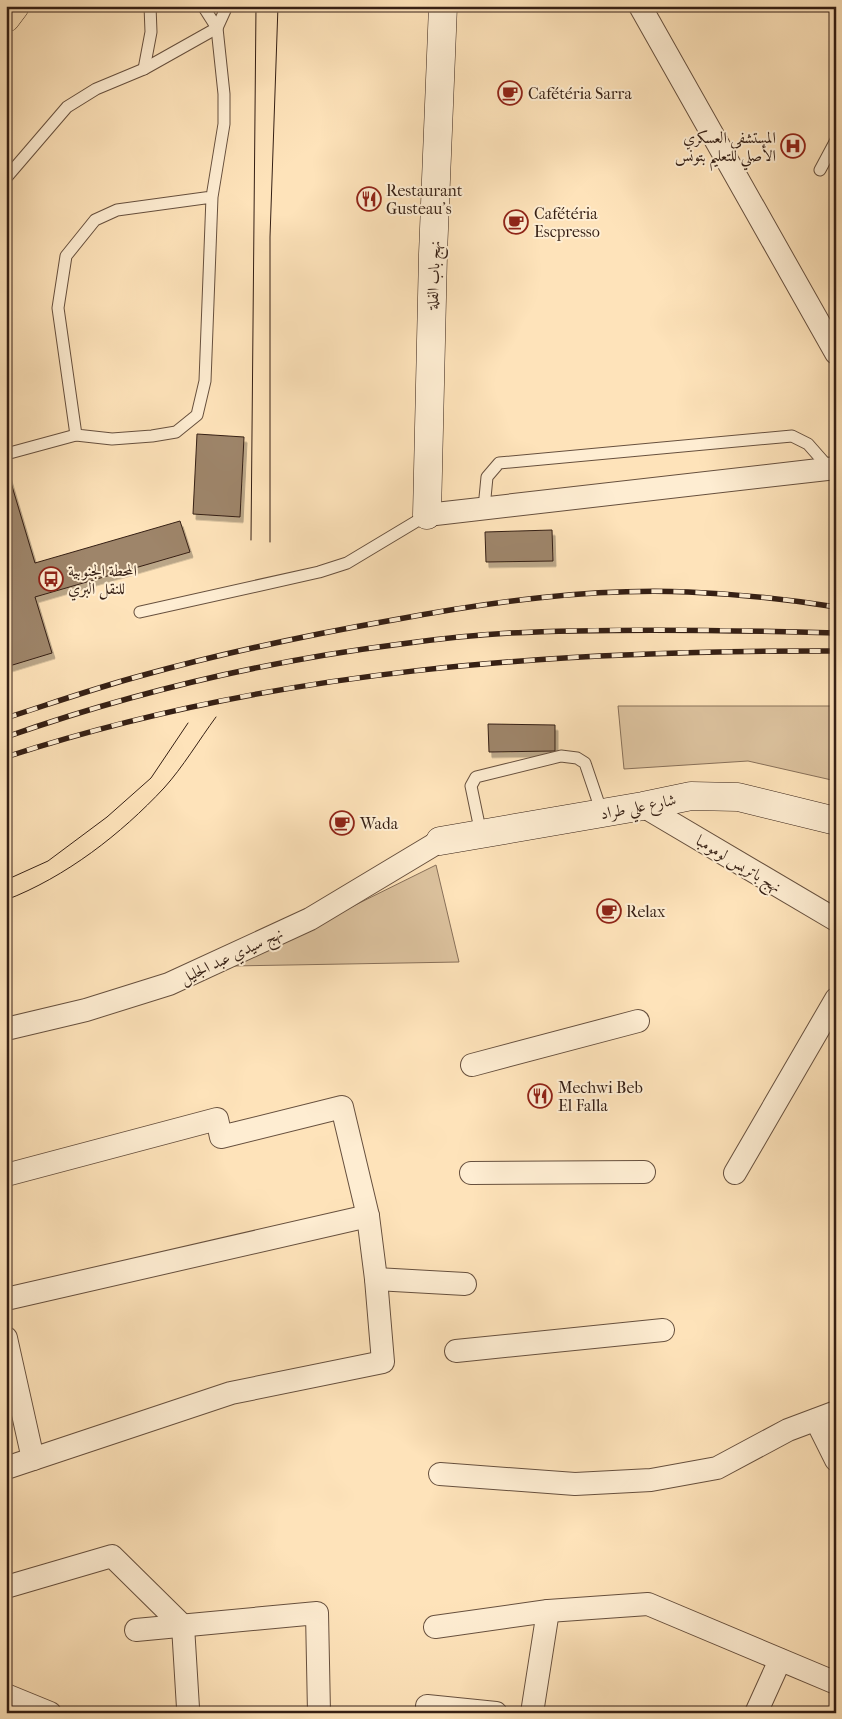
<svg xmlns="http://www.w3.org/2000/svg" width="842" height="1719" font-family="'IM FELL French Canon',Amiri,serif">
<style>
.green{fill:#dcc29e;stroke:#887059}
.building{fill:#9e856a;stroke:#351f14;filter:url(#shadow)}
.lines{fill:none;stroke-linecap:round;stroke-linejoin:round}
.lane-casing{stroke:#67503e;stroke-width:13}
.street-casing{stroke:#67503e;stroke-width:24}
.secondary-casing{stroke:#351f14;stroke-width:29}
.primary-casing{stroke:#351f14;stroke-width:29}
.lane{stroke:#feedd2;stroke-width:11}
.street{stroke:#feedd2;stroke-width:22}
.secondary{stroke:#feedd2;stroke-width:28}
.primary{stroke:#fee3ba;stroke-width:28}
.tram{stroke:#351f14;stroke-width:1}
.rail-casing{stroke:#351f14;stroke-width:5.5}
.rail{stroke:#feedd2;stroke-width:4;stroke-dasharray:11;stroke-linecap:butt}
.labels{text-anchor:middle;stroke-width:4;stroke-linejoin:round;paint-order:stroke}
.poi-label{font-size:16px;fill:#351f14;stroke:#feedd2;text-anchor:start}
.street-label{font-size:16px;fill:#351f14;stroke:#feedd2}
</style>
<defs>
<filter id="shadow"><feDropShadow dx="3" dy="5.5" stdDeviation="0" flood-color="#0004"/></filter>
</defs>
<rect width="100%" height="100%" fill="#fee3ba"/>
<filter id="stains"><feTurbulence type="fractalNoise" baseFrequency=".004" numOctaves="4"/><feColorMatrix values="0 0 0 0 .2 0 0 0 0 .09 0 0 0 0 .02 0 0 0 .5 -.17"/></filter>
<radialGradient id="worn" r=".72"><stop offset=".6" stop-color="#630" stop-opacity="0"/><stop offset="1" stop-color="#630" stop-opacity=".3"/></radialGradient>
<g class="green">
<polygon points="618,706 836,706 836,781 748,761 624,769"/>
<polygon points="436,865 459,962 232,966"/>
</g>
<g class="building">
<polygon points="197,434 244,437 240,517 193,514"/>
<polygon points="6,466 35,563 180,521 190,552 35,597 52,653 6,667"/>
<polygon points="552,530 553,561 486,562 485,532"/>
<polygon points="488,724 555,725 555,751 489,752"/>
</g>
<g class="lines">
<g class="lane-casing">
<g id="lane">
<polyline points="203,6 217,28 224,94 224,124 212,197 205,381 197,415 176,432 152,436 112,439 76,435 58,308 66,256 95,220 117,210 212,197"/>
<polyline points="144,69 151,32 150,6"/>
<polyline points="820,170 836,140"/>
<polyline points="6,178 67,107 96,89 144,69 217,28 227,6"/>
<polyline points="6,454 76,435"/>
<polyline points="484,508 487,477 499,463 792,436 808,444 830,469"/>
<polyline points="140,612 319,572 347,563 427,515"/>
<polyline points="481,834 471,786 476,777 561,756 577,758 585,763 602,813"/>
</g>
</g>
<g class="street-casing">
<g id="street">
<polyline points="640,6 836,353"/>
<polyline points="427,515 836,468"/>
<polyline points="643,806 836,920"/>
<polyline points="6,1029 86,1010 169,984 310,919 440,841"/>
<polyline points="472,1065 638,1021"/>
<polyline points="471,1173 644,1172"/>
<polyline points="735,1173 836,999"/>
<polyline points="6,1175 217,1119 221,1137 342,1107 368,1216 376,1279 383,1362 231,1393 6,1468"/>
<polyline points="376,1279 465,1284"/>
<polyline points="6,1299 368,1216"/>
<polyline points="6,1338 33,1459"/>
<polyline points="456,1351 663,1330"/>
<polyline points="816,1420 836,1460"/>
<polyline points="440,1474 575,1484 651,1480 717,1468 788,1430 836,1412"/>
<polyline points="6,1587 112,1556 183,1626 188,1708"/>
<polyline points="435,1627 548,1611 648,1604 836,1683"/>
<polyline points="136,1630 317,1613 319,1713"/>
<polyline points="6,1695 50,1713"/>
<polyline points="427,1706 496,1713"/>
<polyline points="532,1713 548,1611"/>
<polyline points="756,1713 780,1660"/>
</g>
</g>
<g class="secondary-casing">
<g id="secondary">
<polyline points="427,515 433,254 443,6"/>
<polyline points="440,841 643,806 691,796 738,797 836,821"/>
</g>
</g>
<g class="primary-casing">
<polyline id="primary" points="6,18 15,6"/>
</g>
<use href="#lane" class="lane"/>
<use href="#street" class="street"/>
<use href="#secondary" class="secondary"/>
<use href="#primary" class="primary"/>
<g class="tram">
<polyline points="251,540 256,6"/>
<polyline points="270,542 270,237 278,6"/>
<polyline points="6,880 48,861 107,817 151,778 188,723"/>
<path d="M 6,900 C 66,877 121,834 164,788 C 183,767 199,740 216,717"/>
</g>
<g class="rail-casing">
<g id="rail">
<path d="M 6,718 C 50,704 95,688 140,676 C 223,653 308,635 393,620 C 490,602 589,588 688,592 C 737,594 787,599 836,607"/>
<path d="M 6,737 C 134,692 266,661 401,644 C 437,639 473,635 510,633 C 618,628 728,630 836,633"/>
<path d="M 6,757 C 275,669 555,650 836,651"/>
</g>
</g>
<use href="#rail" class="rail"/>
</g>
<defs>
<g id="cafe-ring" transform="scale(1.25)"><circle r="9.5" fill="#feedd2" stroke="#8f2418" stroke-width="1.5"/><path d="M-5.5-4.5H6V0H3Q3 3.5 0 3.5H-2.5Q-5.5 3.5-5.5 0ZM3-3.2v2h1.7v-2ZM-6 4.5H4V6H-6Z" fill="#8f2418"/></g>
<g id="hospital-ring" transform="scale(1.25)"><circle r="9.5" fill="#feedd2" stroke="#8f2418" stroke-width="1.5"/><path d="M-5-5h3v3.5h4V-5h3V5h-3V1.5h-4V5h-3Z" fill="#8f2418"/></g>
<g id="restaurant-ring" transform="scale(1.25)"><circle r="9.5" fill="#feedd2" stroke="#8f2418" stroke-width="1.5"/><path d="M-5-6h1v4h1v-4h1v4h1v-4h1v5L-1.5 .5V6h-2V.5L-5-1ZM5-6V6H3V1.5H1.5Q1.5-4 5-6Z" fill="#8f2418"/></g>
<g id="bus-ring" transform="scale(1.25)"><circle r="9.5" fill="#feedd2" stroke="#8f2418" stroke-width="1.5"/><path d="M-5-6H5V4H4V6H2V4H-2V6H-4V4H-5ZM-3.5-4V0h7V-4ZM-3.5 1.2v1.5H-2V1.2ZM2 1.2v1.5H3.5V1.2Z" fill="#8f2418"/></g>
</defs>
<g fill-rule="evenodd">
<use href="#cafe-ring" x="510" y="93"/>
<use href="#hospital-ring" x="793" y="146"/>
<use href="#restaurant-ring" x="369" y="199"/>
<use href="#cafe-ring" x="516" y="222"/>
<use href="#bus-ring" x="51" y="579"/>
<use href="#cafe-ring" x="342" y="823"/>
<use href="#cafe-ring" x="609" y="911"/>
<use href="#restaurant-ring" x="540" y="1096"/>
</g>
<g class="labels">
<g class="poi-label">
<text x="528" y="99">Cafétéria Sarra</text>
<text x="776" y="143" text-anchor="end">المستشفى العسكري<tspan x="776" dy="18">الأصلي للتعليم بتونس</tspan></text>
<text x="386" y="196">Restaurant<tspan x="386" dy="18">Gusteau's</tspan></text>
<text x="534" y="219">Cafétéria<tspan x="534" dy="18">Escpresso</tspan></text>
<text x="68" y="576">المحطة الجنوبية<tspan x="68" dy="18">للنقل البري</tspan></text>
<text x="360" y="829">Wada</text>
<text x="626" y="917">Relax</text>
<text x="558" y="1093">Mechwi Beb<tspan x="558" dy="18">El Falla</tspan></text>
</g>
<g class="street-label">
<text transform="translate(433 275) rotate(-88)" y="6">نهج باب الفلة</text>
<text transform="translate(638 806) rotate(-11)" y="6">شارع علي طراد</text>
<text transform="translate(739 863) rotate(31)" y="6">نهج باتريس لومومبا</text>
<text transform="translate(231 955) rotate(-25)" y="6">نهج سيدي عبد الجليل</text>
</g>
</g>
<rect width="842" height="1719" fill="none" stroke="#fee3ba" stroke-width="25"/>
<rect x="8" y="8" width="827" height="1704" fill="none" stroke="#351f14" stroke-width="2.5"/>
<rect x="12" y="12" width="817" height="1694" fill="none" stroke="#351f14"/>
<rect width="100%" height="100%" filter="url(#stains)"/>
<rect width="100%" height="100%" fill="url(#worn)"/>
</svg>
